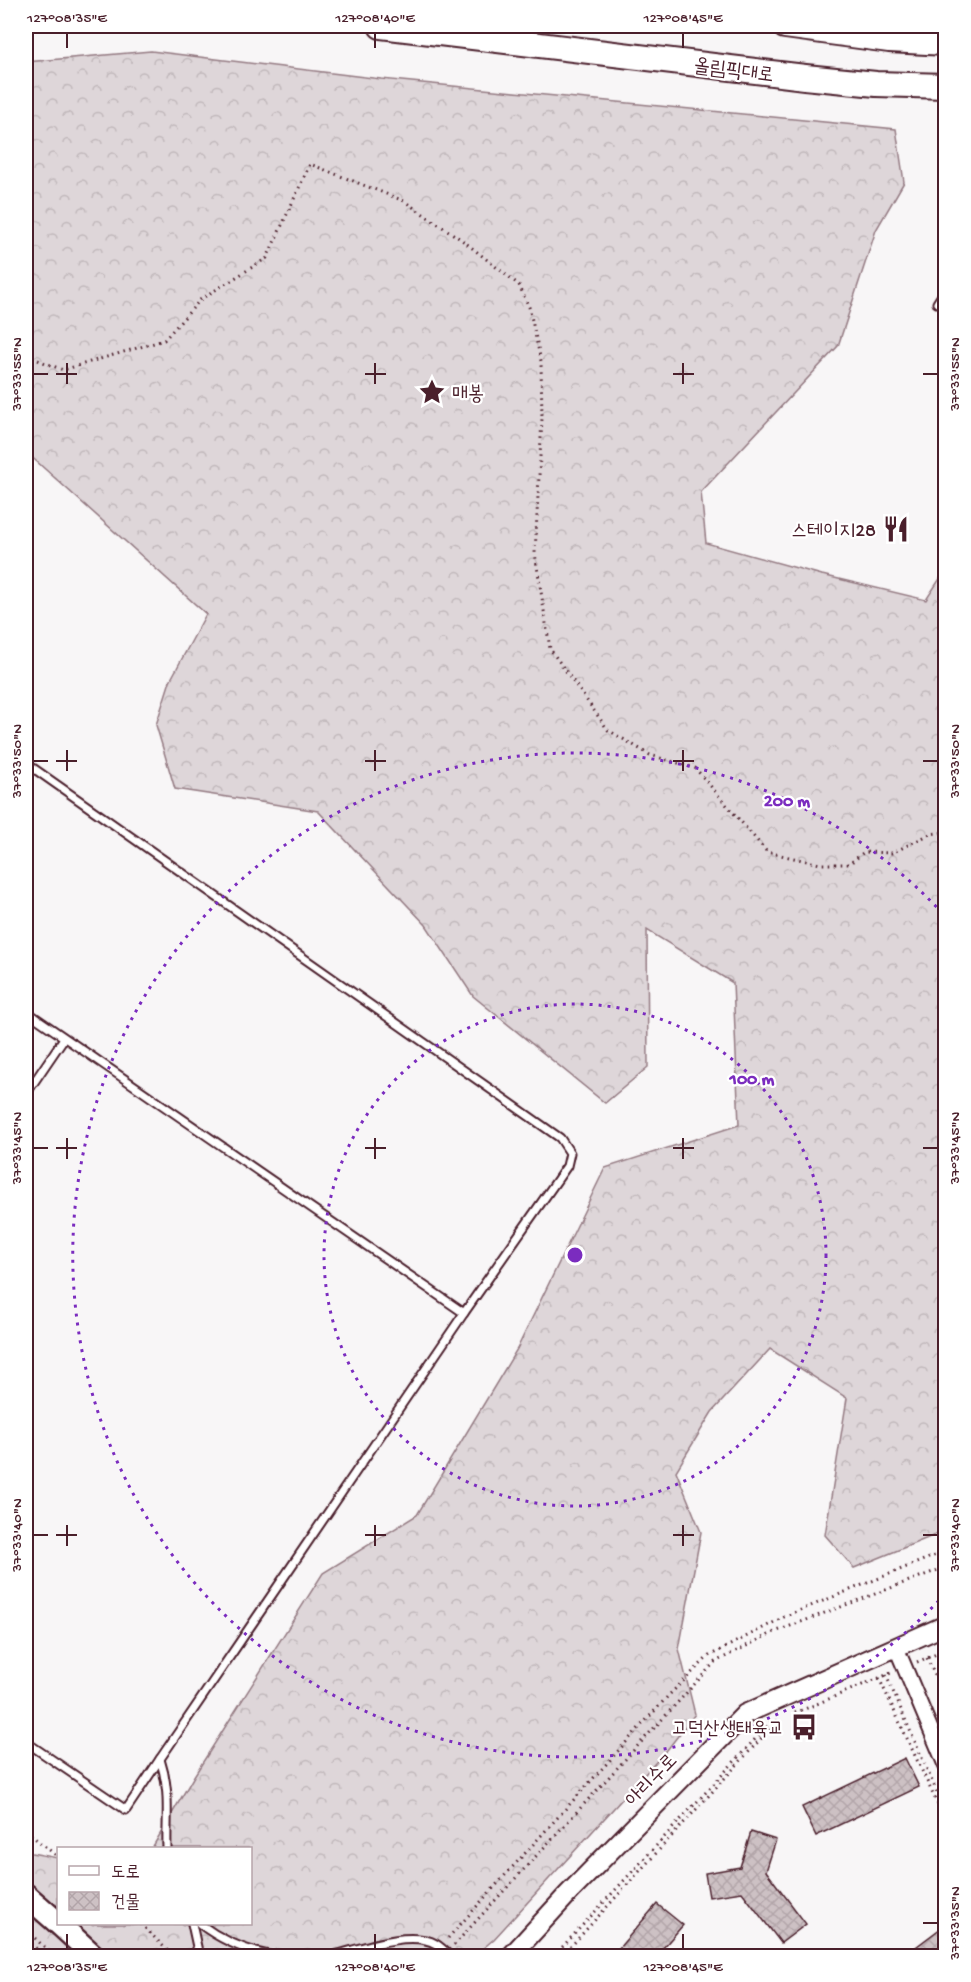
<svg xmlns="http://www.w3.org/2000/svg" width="971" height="1982" font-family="'Gochi Hand','Poor Story',sans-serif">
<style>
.forest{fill:url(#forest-crowns);stroke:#947a82;stroke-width:1.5}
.building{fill:url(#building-cross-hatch);stroke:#4a1f2b;stroke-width:1.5}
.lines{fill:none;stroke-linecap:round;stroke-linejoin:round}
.lane-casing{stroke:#4a1f2b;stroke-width:11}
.street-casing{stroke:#4a1f2b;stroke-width:18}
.secondary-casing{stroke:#4a1f2b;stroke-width:22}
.primary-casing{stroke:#4a1f2b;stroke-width:26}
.highway-casing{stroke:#4a1f2b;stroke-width:28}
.path{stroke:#4a1f2b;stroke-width:3;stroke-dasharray:1.5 4.5;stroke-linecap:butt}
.lane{stroke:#fff;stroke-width:7}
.street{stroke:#fff;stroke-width:14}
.secondary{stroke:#fff;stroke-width:18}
.primary{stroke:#fff;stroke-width:21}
.highway{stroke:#fff;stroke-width:24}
.ticks{fill:none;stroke:#4a1f2b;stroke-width:2}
.ring{fill:none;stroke:#7b2cbf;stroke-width:3;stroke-dasharray:3 6}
.labels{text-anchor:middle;stroke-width:4.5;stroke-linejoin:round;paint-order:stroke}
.street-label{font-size:20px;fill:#4a1f2b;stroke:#fff}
.poi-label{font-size:20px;fill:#4a1f2b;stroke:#fff;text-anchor:end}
.centre{fill:#7b2cbf;stroke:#fff;stroke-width:3}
.ring-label{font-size:18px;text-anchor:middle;font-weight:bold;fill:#7b2cbf;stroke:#fff;stroke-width:4.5;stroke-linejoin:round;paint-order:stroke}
.neatline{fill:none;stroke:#4a1f2b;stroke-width:2}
.ticks-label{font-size:15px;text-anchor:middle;fill:#4a1f2b}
</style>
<defs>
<pattern id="forest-crowns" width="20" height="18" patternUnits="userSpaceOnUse" patternTransform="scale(1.5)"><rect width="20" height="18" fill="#ded6d9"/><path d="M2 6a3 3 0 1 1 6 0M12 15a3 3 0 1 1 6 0" fill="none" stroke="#c0b7ba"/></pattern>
<pattern id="building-cross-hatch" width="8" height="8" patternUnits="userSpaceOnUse" patternTransform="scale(1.5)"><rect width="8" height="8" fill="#cdc1c4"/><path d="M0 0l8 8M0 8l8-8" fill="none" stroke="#b2a5a9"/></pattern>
</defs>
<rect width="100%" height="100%" fill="#f8f6f7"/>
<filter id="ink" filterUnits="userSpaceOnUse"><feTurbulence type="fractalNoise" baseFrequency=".0167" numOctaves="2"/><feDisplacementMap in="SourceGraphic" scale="12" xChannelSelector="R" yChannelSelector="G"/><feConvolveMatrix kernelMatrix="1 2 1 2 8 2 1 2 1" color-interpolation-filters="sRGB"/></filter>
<g filter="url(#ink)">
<polygon class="forest" points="151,51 381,79 896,129 904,182 876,230 838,346 701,492 706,543 822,575 926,600 945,571 945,1531 854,1568 825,1535 847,1398 770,1349 712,1412 676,1471 701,1532 679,1649 695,1714 667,1750 494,1939 474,1956 26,1956 26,1852 58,1858 58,1924 250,1924 250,1848 152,1848 194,1776 323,1573 417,1515 517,1349 605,1168 739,1125 733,983 647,930 648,1067 605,1103 473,996 426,925 318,811 175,789 156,725 170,681 206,614 26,452 26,62"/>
<g class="building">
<polygon points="905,1758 919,1787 816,1836 802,1807"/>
<polygon points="751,1832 776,1840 766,1871 806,1924 781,1943 742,1892 709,1897 705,1873 740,1867"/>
<polygon points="657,1904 683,1925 656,1956 612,1956"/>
<polygon points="945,1925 945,1956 904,1956"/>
</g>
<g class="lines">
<g class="lane-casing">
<g id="lane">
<polyline points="937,303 946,289"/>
<polyline points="26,763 560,1138 570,1153 567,1166 464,1313"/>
<path d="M 26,1011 L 464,1313 L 160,1759 C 171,1793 166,1815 167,1848"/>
<polyline points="26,1094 64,1038"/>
<polyline points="26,1742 126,1810 160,1759"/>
<polyline points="192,1924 199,1956"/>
<path d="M 200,1924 C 221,1940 247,1951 273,1956"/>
<path d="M 332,1956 C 359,1949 410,1929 436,1944 C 441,1947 446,1952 450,1956"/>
</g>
</g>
<g class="street-casing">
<polyline id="street" points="896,1647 946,1766"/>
</g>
<g class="secondary-casing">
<polyline id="secondary" points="511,1956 568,1894 745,1714 946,1625"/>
</g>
<g class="primary-casing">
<g id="primary">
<polyline points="26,1895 58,1923"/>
<polyline points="59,1924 94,1956"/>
</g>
</g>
<g class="highway-casing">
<g id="highway">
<polyline points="381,26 805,77 876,84 946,86"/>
<polyline points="785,26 889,40 946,43"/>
</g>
</g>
<g class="path">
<polyline points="26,360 38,360 63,370 164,340 201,299 267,258 310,164 404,201 462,240 519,285 529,307 541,361 542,418 535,553 550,649 608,730 650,755 695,768 767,852 820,864 849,864 864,852 892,853 930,834 946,832"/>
<polyline points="927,1658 946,1700"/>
<polyline points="917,1662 946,1650"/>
<polyline points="886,1675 939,1797 946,1807"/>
<polyline points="879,1678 937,1803 946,1817"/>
<polyline points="795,1713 891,1673"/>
<polyline points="26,1831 58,1857"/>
<polyline points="141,1924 173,1956"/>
<polyline points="26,1930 54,1956"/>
<polyline points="448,1938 669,1695 709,1656 786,1616 946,1551"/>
<polyline points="26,1940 45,1956"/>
<polyline points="454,1945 715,1662 772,1633 946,1567"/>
<polyline points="554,1956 771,1722"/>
<polyline points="562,1956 778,1720"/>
</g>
<use href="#lane" class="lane"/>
<use href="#street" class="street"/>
<use href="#secondary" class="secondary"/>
<use href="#primary" class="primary"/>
<use href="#highway" class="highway"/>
</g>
</g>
<path class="ticks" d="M 67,33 L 67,48M 375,33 L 375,48M 683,33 L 683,48M 67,363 L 67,384M 375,363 L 375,384M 683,363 L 683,384M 33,374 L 48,374M 56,374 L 77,374M 365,374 L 386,374M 673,374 L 694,374M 923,374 L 938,374M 67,750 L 67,771M 375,750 L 375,771M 683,750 L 683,771M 33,761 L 48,761M 56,761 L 77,761M 365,761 L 386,761M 673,761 L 694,761M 923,761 L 938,761M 67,1138 L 67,1159M 375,1138 L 375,1159M 683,1138 L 683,1159M 33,1148 L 48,1148M 56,1148 L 77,1148M 365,1148 L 386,1148M 673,1148 L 694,1148M 923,1148 L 938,1148M 67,1525 L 67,1546M 375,1525 L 375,1546M 683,1525 L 683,1546M 33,1535 L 48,1535M 56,1535 L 77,1535M 365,1535 L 386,1535M 673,1535 L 694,1535M 923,1535 L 938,1535M 923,1923 L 938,1923M 67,1934 L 67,1949M 375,1934 L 375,1949M 683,1934 L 683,1949"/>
<g class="ring">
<circle cx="575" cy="1255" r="251"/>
<path d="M945 1594A502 502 0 1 1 945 916"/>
</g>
<defs>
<g id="sight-bare" transform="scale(2.07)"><path d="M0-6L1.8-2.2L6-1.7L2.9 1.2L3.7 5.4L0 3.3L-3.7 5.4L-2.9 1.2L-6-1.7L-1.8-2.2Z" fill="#4a1f2b" stroke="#fff" stroke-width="2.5" paint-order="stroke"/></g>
<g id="restaurant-bare" transform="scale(2.07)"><path d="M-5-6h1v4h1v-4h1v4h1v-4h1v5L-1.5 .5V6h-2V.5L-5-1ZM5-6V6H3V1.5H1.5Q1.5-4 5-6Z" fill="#4a1f2b" stroke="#fff" stroke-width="2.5" paint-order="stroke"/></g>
<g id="bus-bare" transform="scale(2.07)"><path d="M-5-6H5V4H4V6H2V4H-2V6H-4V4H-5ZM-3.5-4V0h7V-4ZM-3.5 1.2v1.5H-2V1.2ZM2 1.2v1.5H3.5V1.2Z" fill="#4a1f2b" stroke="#fff" stroke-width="2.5" paint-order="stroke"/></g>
</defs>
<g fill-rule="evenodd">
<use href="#sight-bare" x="432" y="392"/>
<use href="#restaurant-bare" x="896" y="529"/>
<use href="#bus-bare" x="804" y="1727"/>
</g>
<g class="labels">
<g class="street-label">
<text transform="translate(734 69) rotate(7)" y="7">올림픽대로</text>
<text transform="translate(650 1779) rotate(-46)" y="7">아리수로</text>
</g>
<g class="poi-label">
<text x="452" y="399" text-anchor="start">매봉</text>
<text x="876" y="536">스테이지28</text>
<text x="784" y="1734">고덕산생태육교</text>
</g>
</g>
<circle cx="575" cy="1255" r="9" class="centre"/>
<g class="ring-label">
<text x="787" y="806">200 m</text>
<text x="752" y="1084">100 m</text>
</g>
<rect width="971" height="1982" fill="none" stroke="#fff" stroke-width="66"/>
<rect x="57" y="1847" width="195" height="78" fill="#ffffff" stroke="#b7a5aa" stroke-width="1.5"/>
<rect x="69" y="1866" width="30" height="9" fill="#ffffff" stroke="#b7a5aa" stroke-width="1.5"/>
<text x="111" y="1877" font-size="18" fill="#4a1f2b">도로</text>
<rect x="69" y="1892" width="30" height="18" fill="url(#building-cross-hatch)" stroke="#b7a5aa" stroke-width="1.5"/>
<text x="111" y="1907" font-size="18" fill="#4a1f2b">건물</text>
<rect x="33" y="33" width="905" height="1916" class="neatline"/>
<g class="ticks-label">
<text x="67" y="22">127°08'35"E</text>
<text x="375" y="22">127°08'40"E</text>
<text x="683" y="22">127°08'45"E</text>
<text transform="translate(16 374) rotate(-90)" y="5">37°33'55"N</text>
<text transform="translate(954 374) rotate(-90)" y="5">37°33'55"N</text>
<text transform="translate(16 761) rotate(-90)" y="5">37°33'50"N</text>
<text transform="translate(954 761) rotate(-90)" y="5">37°33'50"N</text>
<text transform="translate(16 1148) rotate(-90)" y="5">37°33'45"N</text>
<text transform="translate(954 1148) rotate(-90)" y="5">37°33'45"N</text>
<text transform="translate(16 1535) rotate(-90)" y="5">37°33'40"N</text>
<text transform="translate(954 1535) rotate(-90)" y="5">37°33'40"N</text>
<text transform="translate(954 1923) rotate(-90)" y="5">37°33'35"N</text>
<text x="67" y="1971">127°08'35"E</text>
<text x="375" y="1971">127°08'40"E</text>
<text x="683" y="1971">127°08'45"E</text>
</g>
</svg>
